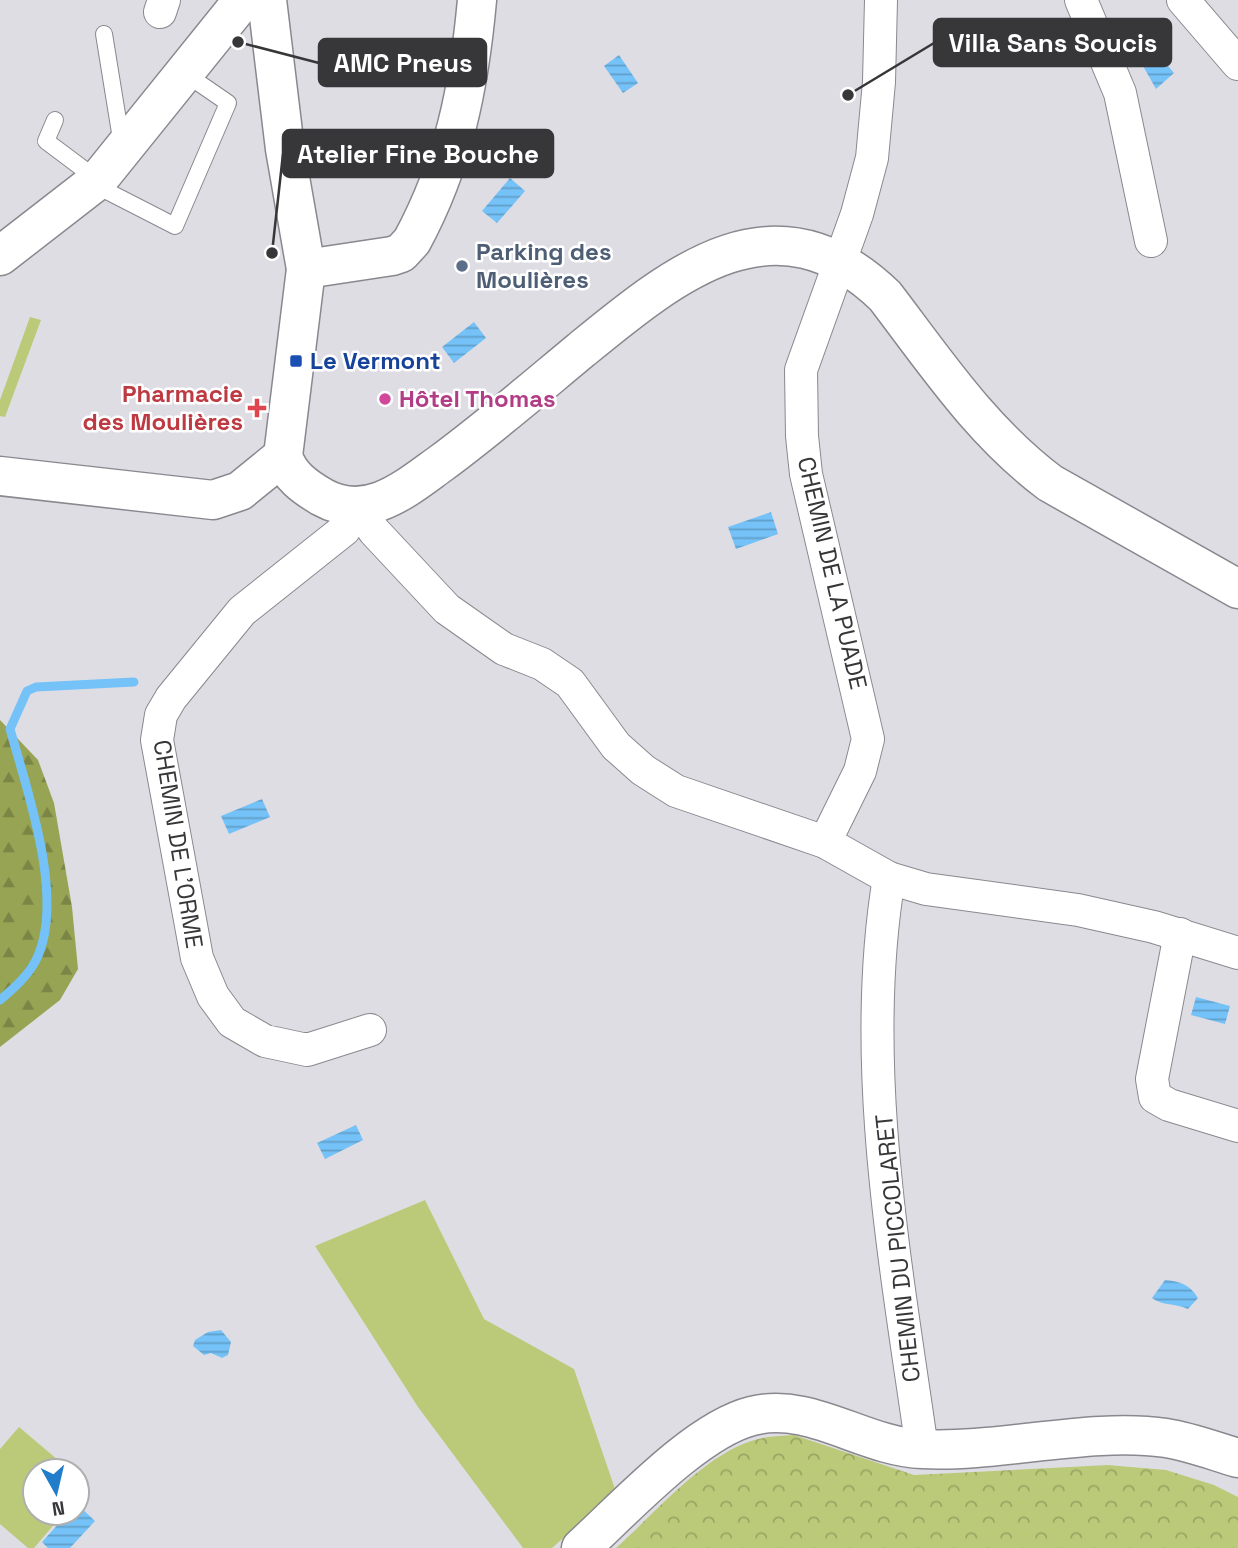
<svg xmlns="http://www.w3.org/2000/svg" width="1238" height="1548" font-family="'Space Grotesk',sans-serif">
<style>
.grass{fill:#bbca78}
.forest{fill:url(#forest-firs)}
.park{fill:url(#park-crowns)}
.water{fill:url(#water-rules)}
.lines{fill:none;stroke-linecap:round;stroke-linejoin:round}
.stream{stroke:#74c2f7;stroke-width:9}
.lane-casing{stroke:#8a888f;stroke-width:18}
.street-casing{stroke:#8a888f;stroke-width:34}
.secondary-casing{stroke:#8a888f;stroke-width:41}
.lane{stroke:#fff;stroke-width:16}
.street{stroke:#fff;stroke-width:32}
.secondary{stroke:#fff;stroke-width:38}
.service-dot{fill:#5c6f8a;stroke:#fff;stroke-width:2.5}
.transit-dot{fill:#1a4fb4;stroke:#fff;stroke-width:2.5}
.hotel-dot{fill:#d1479c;stroke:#fff;stroke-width:2.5}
.health-dot{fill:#e0444e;stroke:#fff;stroke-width:2.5}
.labels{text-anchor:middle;stroke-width:5;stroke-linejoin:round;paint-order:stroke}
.service-label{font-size:24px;font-weight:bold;fill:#4e5e75;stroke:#fff;text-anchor:start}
.transit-label{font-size:24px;font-weight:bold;fill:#164399;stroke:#fff;text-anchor:start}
.health-label{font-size:24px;font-weight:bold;fill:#be3a42;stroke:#fff;text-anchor:end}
.hotel-label{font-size:24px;font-weight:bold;fill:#b23c85;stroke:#fff;text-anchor:start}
.street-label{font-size:24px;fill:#373739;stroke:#fff}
.leader{fill:none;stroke:#373739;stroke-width:2.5}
.callout-dot{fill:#373739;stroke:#fff;stroke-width:2.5}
.callout{fill:#373739;stroke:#373739;stroke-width:2.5}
.callout-label{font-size:26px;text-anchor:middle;font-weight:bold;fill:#fff}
</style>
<defs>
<pattern id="forest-firs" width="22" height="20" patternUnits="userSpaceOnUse" patternTransform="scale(1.75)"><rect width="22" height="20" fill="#96a453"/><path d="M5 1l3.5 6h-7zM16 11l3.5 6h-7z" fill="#7b8646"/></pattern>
<pattern id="park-crowns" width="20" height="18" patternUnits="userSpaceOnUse" patternTransform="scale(1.75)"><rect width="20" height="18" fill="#bbca78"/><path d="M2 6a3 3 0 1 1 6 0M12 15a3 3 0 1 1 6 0" fill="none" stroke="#99a563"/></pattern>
<pattern id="water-rules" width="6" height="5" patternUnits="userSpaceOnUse" patternTransform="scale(1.75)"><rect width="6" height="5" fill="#74c2f7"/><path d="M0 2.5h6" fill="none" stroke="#609ec9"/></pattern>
</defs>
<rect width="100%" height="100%" fill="#dfdde4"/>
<g class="grass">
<polygon points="30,317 41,320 5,417 0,416 0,400"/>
<polygon points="425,1200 484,1319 574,1369 616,1492 552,1548 523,1548 418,1407 315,1246"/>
<polygon points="19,1427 71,1471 35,1471 35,1513 64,1513 34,1548 28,1548 0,1524 0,1449"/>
</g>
<polygon class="forest" points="0,720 38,760 54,803 72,907 78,969 60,1000 0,1047"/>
<path class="park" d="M 794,1435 L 914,1475 L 1108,1465 L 1166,1470 L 1214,1485 L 1238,1497 L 1238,1548 L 616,1548 C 654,1514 702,1457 751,1441 C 765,1436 780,1436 794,1435 Z"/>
<g class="water">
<polygon points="1151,46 1174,73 1156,89 1138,57"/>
<polygon points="619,55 638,83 623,93 604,66"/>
<polygon points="510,178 525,191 497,223 482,211"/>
<polygon points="474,322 486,338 454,363 442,347"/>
<polygon points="771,512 778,534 736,549 728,527"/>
<polygon points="262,799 270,817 229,834 221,816"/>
<polygon points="1196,997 1230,1006 1225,1024 1191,1015"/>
<polygon points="356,1125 363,1140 325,1159 317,1143"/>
<path d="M 1165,1280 C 1180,1281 1190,1285 1198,1298 L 1188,1309 C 1176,1303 1162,1306 1152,1298 Z"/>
<polygon points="221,1330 231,1342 228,1355 222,1358 211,1353 204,1355 193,1346 195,1340 208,1332"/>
<polygon points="77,1504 95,1521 70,1548 48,1548 42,1542 68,1513 77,1513"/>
</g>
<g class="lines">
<path class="stream" d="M 0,1000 C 13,989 28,976 36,960 C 66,900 27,790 10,729 L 27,691 L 36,687 L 134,682"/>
<g class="lane-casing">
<g id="lane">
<polyline points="104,34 122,145"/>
<polyline points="55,120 46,141 98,180"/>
<polyline points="93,184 175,226 228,103 183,72"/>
</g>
</g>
<g class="street-casing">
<g id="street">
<polyline points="1081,0 1120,93 1151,241"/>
<polyline points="1183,0 1238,64"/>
<polyline points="160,12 164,0"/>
<polyline points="825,842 860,771 868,739 806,474 802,436 801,370 857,214 872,158 879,82 881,0"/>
<path d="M 889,878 C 858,1064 896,1265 922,1449"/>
<polyline points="1180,934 1152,1079 1155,1097 1169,1105 1238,1126"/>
<polyline points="370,1030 307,1050 265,1041 232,1022 213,996 197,958 157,740 161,715 171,698 242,611 344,530 360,508 374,531 447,609 504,649 542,664 570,683 616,746 643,770 676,791 825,842 889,878 926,889 1078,910 1154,927 1238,953"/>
</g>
</g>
<g class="secondary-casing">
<g id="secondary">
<path d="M 267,0 L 285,149 L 306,269 L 283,456 C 289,476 305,487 322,497 C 367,522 404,490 440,464 C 489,428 534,389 581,350 C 675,273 775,190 885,296 C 937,364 981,431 1050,483 L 1238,589"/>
<polyline points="0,256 98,180 243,0"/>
<path d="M 306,269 L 392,256 L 401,253 L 412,241 C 454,163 469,88 477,0"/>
<polyline points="0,476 213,500 240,491 283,456"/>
<path d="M 581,1548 C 625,1508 696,1430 752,1416 C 810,1401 864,1447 922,1449 C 999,1453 1091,1427 1166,1438 C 1191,1442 1214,1451 1238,1458"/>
</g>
</g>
<use href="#lane" class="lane"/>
<use href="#street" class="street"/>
<use href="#secondary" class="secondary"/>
</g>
<circle class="service-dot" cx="462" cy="266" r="7"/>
<rect class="transit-dot" x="289" y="354" width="14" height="14" rx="3.5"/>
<circle class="hotel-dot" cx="385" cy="399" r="7"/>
<path class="health-dot" d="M253.5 397.5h7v7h7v7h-7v7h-7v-7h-7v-7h7z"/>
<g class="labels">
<g class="service-label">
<text x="476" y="260">Parking des<tspan x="476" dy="28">Moulières</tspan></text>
</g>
<g class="transit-label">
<text x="310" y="369">Le Vermont</text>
</g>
<g class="health-label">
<text x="243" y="402">Pharmacie<tspan x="243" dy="28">des Moulières</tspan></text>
</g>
<g class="hotel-label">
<text x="399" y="407">Hôtel Thomas</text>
</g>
<g class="street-label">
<text transform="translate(832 573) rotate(77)" y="8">CHEMIN DE LA PUADE</text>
<text transform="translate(178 844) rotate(81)" y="8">CHEMIN DE L'ORME</text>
<text transform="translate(898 1248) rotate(-96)" y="8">CHEMIN DU PICCOLARET</text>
</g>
</g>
<path class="leader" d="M848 95L934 43M238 42L319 63M272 253L283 154"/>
<g class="callout-dot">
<circle cx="848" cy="95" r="7"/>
<circle cx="238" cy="42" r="7"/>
<circle cx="272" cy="253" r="7"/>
</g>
<g class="callout">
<rect x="934" y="19" width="237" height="47" rx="7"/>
<rect x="319" y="39" width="167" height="47" rx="7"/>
<rect x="283" y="130" width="270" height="47" rx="7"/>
</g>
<g class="callout-label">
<text x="1053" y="52">Villa Sans Soucis</text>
<text x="403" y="72">AMC Pneus</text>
<text x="418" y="163">Atelier Fine Bouche</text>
</g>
<g transform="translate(56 1492) rotate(172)"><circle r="33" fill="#ffffff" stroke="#afafb0" stroke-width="2"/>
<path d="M0-5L12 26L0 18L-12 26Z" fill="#217dca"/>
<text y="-10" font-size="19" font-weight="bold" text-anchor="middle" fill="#373739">N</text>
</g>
</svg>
